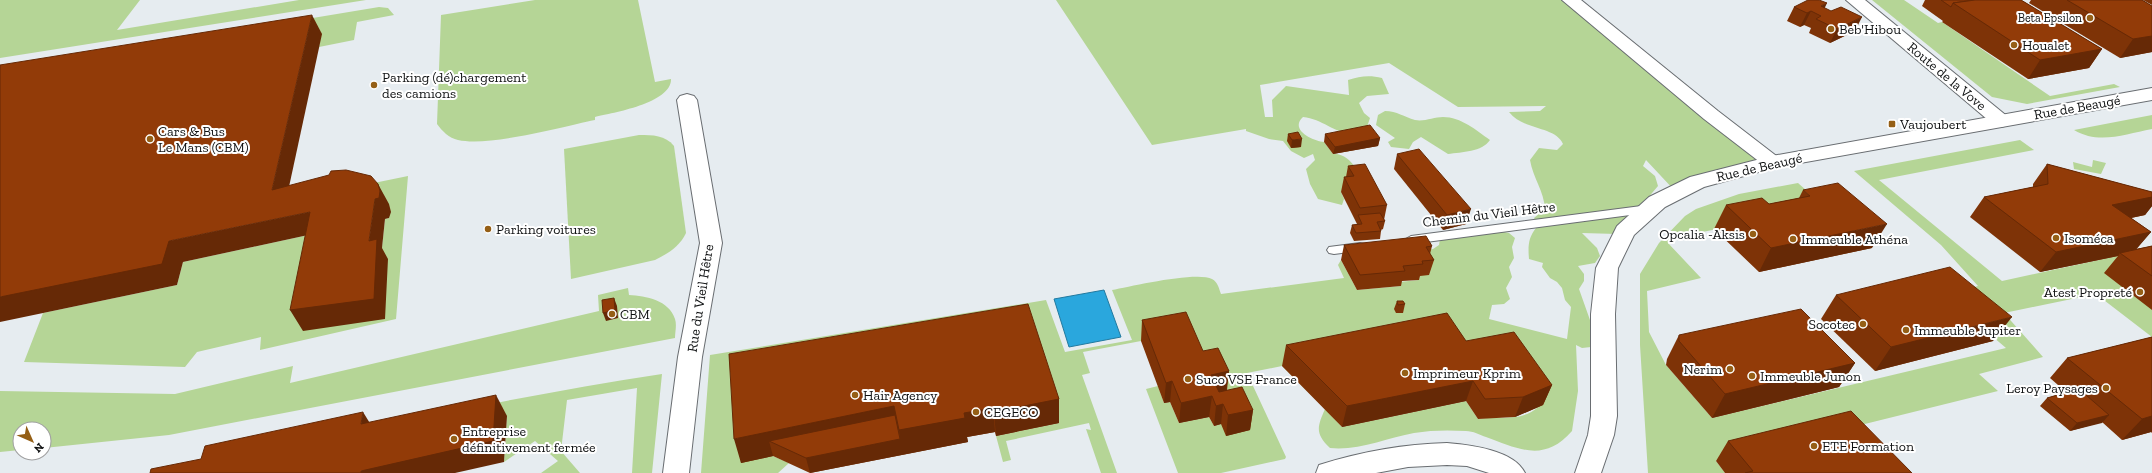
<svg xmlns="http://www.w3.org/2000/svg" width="2152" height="473" font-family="'Zilla Slab',serif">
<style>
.green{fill:#b5d596;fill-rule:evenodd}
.water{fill:#2aa7dd;stroke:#227aa0}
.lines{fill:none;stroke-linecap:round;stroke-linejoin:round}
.service-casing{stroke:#696d71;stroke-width:2}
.minor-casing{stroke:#696d71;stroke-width:2}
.tertiary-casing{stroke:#696d71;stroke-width:2}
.service{fill:#fff;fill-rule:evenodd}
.minor{fill:#fff;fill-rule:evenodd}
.tertiary{fill:#fff;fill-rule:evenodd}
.wall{fill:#7e3307}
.shaded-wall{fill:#662906}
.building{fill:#923b08;stroke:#662906}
.poi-dot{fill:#955f16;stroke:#fff;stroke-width:1.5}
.labels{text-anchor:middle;stroke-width:4;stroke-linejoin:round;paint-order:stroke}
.far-poi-label{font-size:12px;fill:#0e1011;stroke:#fff;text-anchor:end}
.poi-label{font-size:14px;fill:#0e1011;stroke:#fff;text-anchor:start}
.street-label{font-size:14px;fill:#0e1011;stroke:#fff}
</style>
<rect width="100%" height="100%" fill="#e6ecf0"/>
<g class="green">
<polygon points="0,0 140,0 117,30 299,0 366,0 0,58"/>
<path d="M 535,0 L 638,0 L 655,82 L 671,79 C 672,103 613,113 595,117 L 595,120 C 561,127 489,147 458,140 C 449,138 442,131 437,124 L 441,15 Z"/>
<path d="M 1056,0 L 1571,0 L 1772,162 L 1675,191 L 1646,160 L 1643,166 L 1655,176 L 1658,186 L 1617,234 L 1582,233 L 1597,248 L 1600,256 L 1595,263 L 1578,266 L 1584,274 L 1584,281 L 1579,289 L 1596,337 L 1591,347 L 1582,348 L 1576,345 L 1578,391 L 1572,431 C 1544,463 1519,449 1486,437 C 1480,435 1473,431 1466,431 C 1449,430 1431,430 1414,433 C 1387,438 1358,451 1330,448 C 1315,434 1317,427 1325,409 L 1282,366 L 1247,373 L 1286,457 L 1285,459 L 1221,473 L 1178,473 L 1146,389 L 1158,386 L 1164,403 L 1170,402 L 1179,423 L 1209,417 L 1214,426 L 1221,424 L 1250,430 L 1141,341 L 1083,352 L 1090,373 L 1082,375 L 1117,473 L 1101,473 L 1086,429 L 1091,430 L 1089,423 L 1006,441 L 1011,460 L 1003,462 L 996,436 L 1059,423 L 773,456 L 789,463 L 778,473 L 701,473 L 710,355 L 1046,300 L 1065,352 L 1132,340 L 1112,290 C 1132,286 1197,271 1212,279 C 1218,282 1219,289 1221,294 L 1344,278 L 1338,265 L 1341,260 L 1357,290 L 1401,286 L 1399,282 L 1419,280 L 1422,251 L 1433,249 L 1439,245 L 1440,239 L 1499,231 L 1509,233 L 1515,238 L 1512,247 L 1514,258 L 1509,267 L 1512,277 L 1506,288 L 1510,299 L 1504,304 L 1492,305 L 1489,319 L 1567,339 L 1571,307 L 1565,300 L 1562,288 L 1557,282 L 1550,278 L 1542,267 L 1543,263 L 1529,259 C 1528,247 1528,238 1536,228 L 1539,228 L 1534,218 L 1545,209 C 1544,191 1533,178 1530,160 L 1539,148 L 1557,150 L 1563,144 C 1555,126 1524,131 1509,112 L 1540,111 L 1546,106 L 1458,107 L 1389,63 L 1260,85 L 1265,117 L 1273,117 L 1272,100 L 1286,86 L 1349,95 L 1348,80 C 1360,76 1370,75 1382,78 L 1389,94 L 1367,96 L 1359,103 L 1364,113 L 1370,118 L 1367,127 C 1363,129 1356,133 1352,133 C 1335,134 1323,119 1303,117 C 1289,130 1313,141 1324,142 L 1333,154 C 1343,153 1350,160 1356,168 L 1341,192 L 1344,199 L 1342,205 L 1318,199 L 1310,184 L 1306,169 L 1315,160 L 1313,154 L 1304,158 L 1291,151 L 1283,141 L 1269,139 L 1246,131 L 1246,129 L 1152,145 ZM 1506,352 L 1538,407 C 1521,423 1497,415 1478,419 L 1466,401 L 1342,427 L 1325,409 Z"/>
<polygon points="1872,0 1904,0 1938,23 1942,22 2050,96 2114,84 2120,87 2027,104 1992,97"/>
<polygon points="379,7 388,8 394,15 357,22 354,40 319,47 321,34 0,70"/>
<path d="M 1385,111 C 1397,111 1404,117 1415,120 C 1424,122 1434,117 1443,117 C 1461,117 1476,130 1490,140 C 1482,152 1462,152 1448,154 L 1421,137 L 1413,142 L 1409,149 L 1391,147 L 1388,142 L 1395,138 L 1376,125 L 1378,115 Z"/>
<path d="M 2152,115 L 2152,129 C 2125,134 2099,145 2074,130 Z"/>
<path d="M 639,135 C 653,135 665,135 674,146 L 686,233 C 680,246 669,253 655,260 L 571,279 L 564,149 Z"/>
<polygon points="2020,140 2034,150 1879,180 2002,281 2122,255 2152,310 2152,337 2096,294 2004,313 2043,357 1979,374 1998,391 1716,461 1725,473 1648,473 1640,345 1640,274 1659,243 1685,216 1696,209 1739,194 1798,183 1825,207 1673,238 1668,243 1701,278 1647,291 1649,332 1666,365 1712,418 2006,348 1944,295 1978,286 1941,245 1854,171"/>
<polygon points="2093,160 2106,163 2101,174 2074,169 2073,162 2092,167"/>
<polygon points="408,176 396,319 260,350 261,337 197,352 185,367 24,362 43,313 177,285 183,262 322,232 381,257 385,219 389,218 286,201"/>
<path d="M 628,288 L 629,295 C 646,296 669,300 675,319 C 677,325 675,332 675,338 L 169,435 L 44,448 L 44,429 L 20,429 L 20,450 L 0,452 L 0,391 L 175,394 L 293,366 L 290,383 L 599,311 L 598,295 Z"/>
<path d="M 662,374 L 652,473 L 632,473 L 637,388 L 567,400 L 561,451 L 580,473 L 541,473 L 558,461 L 535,441 L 504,462 L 507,416 L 157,473 C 325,438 492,400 662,374 Z"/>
</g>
<polygon class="water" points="1104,290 1121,337 1069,347 1054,299"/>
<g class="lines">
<g class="service-casing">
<g id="service">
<polygon points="1649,205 1653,206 1655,209 1653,212 1411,244 1404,240 1411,236"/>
<polygon points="1360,243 1365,244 1367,247 1365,250 1334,254 1329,253 1327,250 1329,247"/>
</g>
</g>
<g class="minor-casing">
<g id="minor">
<polygon points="1562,0 1581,0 1718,111 1779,158 1782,162 1779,166 1772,168 1765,166 1704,119"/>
<polygon points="1846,0 1865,0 2008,117 2011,121 2008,125 2001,127 1994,125"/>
<polygon points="687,94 694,96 697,100 722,243 702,357 689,473 663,473 678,357 700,243 677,100 680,96"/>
<path d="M 1447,443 C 1471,445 1514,450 1525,473 L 1489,473 L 1467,466 L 1447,465 L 1408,467 L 1376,473 L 1316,473 L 1319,465 C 1360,452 1404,444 1447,443 Z"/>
</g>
</g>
<g class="tertiary-casing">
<polygon id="tertiary" points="2152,88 2152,100 1773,168 1704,187 1665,207 1634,235 1618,268 1615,314 1617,416 1614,435 1601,473 1575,473 1588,435 1591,416 1591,314 1596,268 1617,226 1649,197 1690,177 1772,156"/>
</g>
<use href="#service" class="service"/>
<use href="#minor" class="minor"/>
<use href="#tertiary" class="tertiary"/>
</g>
<g class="wall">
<polygon points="1925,0 2021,0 2102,49 2089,68 2028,79 1942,22 1943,21 1922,6"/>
<polygon points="2031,0 2142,0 2152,6 2152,52 2120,58 2029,3"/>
<polygon points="2143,0 2152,0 2152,5"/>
<polygon points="1794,7 1824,8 1855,31 1830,43 1809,33 1811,28 1804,25 1800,27 1787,21"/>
<polygon points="1288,134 1301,147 1291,148 1287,141"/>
<polygon points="1325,134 1380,138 1378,146 1333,154 1324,142"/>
<polygon points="1397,154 1466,224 1443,230 1394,169"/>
<polygon points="2047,164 2152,192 2152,206 2145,215 2131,218 2151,232 2136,249 2152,246 2152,310 2104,273 2118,256 2040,272 1970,217 1984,197 2033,187 2033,184"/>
<polygon points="1348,166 1387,205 1384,220 1385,221 1383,229 1381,230 1381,231 1380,239 1354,241 1350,233 1352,225 1357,224 1341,192 1344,177 1346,177"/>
<polygon points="1803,190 1872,248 1759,272 1714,229 1726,205 1769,204 1799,198"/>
<polygon points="1344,245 1432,246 1430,254 1434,260 1429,275 1420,276 1419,280 1402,281 1401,286 1357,290 1341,260"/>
<polygon points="1836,295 1993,341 1875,371 1821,319"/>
<polygon points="1397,301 1405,304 1403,313 1396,313 1394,309"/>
<polygon points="1142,320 1203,351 1229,371 1227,390 1253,410 1250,430 1226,436 1221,424 1214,426 1209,417 1179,423 1170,402 1164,403 1141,341"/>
<polygon points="1679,335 1855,363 1839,387 1712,418 1666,365 1667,359"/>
<polygon points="2152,337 2152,433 2151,432 2122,440 2102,422 2070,431 2040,406 2047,398 2066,392 2050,378 2067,358"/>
<polygon points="1466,341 1552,385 1543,405 1515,417 1478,419 1466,401 1342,427 1282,366 1286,345"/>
<polygon points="729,354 1059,399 1059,423 996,436 995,432 967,437 968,442 810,473 773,456 741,463"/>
<polygon points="1728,441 1912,473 1725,473 1716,461"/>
</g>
<g class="shaded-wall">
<polygon points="1827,3 1821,16 1821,6"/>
<polygon points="1811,11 1804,25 1800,27 1807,13"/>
<polygon points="312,15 322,34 284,210 272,190"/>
<polygon points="1862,17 1855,31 1830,43 1837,29"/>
<polygon points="2152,36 2152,52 2120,58 2133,39"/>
<polygon points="2102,49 2089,68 2028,79 2040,60"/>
<polygon points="1380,138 1378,146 1333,154 1335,147"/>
<polygon points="1302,139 1301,147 1291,148 1292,140"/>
<polygon points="378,184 389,204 391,212 389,218 385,219 382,248 388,259 385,319 303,331 290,310 369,241 375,199"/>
<polygon points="2152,197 2152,206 2145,215 2097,225 2112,205"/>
<polygon points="1471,209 1466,224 1443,230 1447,215"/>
<polygon points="310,212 322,232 183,262 177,285 0,322 0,297 169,241"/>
<polygon points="1887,224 1872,248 1759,272 1771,248"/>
<polygon points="2151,232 2134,252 2120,253 2118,256 2040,272 2056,252"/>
<polygon points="614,298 617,306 618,318 606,321 603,313"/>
<polygon points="2012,317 1993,341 1875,371 1891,347"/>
<polygon points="1855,363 1839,387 1712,418 1725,394"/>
<polygon points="1229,371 1226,392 1209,396 1211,375"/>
<polygon points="1172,381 1170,402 1164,403 1166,383"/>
<polygon points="1473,381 1466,401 1342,427 1347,406"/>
<polygon points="1552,385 1543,405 1515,417 1523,397"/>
<polygon points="496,395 507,416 504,462 455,473 361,473 361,471"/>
<polygon points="1212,396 1209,417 1179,423 1181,403"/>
<polygon points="1059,399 1059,423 996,436 994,412"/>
<polygon points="1223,404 1221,424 1214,426 1216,406"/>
<polygon points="894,406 898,430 769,441 773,456 741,463 734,439"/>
<polygon points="993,408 995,432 967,437 968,442 810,473 806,458 900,439 899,430 964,413"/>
<polygon points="1253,410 1250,430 1226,436 1228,415"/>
<polygon points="363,412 376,433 361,424"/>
<polygon points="2109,415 2102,423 2070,431 2077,423"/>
<polygon points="2152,416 2152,431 2151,432 2122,440 2142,419"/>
</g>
<g class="building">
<polygon points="1808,0 1819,0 1827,3 1821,6 1831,11 1841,7 1862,17 1837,29 1816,19 1821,16 1811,11 1807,13 1794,7"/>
<polygon points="1941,0 1975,0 1953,3 1951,7"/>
<polygon points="1975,0 2021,0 2102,49 2040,60 1953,3"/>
<polygon points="2067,0 2142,0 2152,6 2152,36 2133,39"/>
<polygon points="312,15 272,190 329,175 331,171 346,170 371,176 378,184 380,191 379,198 375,199 369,241 377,239 374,299 290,310 310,212 169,241 162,264 0,297 0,65"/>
<polygon points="1370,125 1380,138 1335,147 1325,134"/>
<polygon points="1298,132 1302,139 1292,140 1288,134"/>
<polygon points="1419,149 1471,209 1447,215 1397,154"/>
<polygon points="1365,164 1387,205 1360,208 1344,177 1354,176 1348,166"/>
<polygon points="2047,164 2152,192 2152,197 2112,205 2151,232 2056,252 1984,197 2048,184"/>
<polygon points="1838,183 1887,224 1771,248 1726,205 1762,198 1769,204 1810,196 1803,190"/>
<polygon points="1380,213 1385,221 1377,222 1381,231 1356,233 1352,225 1362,224 1358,215"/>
<polygon points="1426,236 1432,246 1426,247 1434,260 1422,261 1423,264 1403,266 1405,271 1360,275 1344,245"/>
<polygon points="2152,246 2152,276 2120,253"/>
<polygon points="1950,267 2012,317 1891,347 1836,295"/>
<polygon points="614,298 615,310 603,313 602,300"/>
<polygon points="1397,301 1403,301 1405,304 1398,305"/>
<polygon points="1028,304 1059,399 994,412 993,408 964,413 965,418 899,430 894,406 734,439 729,354"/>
<polygon points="1801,309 1855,363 1725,394 1679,341 1679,335"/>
<polygon points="1186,312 1203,351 1218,348 1229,371 1211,375 1219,392 1242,387 1253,410 1228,415 1223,404 1216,406 1212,396 1181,403 1172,381 1166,383 1142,320"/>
<polygon points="1447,313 1466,341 1514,332 1552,385 1523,397 1485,399 1473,381 1347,406 1286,345"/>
<polygon points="2152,337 2152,416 2142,419 2067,358"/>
<polygon points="2079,389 2109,415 2077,423 2047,398"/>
<polygon points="496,395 493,441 361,471 361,473 150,473 151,469 201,459 205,446 363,412 361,424"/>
<polygon points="1851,411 1912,473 1745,473 1753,471 1728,441"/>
<polygon points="895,415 900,439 806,458 769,441"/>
</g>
<g class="poi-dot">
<circle cx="2090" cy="18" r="4"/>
<circle cx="1831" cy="29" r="4"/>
<circle cx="2014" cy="45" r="4"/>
<circle cx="374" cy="85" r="4"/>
<rect x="1888" y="120" width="8" height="8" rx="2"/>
<circle cx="150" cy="139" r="4"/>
<circle cx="488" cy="229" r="4"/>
<circle cx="1753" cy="234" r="4"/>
<circle cx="2056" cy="238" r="4"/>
<circle cx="1793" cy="239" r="4"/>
<circle cx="2140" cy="292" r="4"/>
<circle cx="612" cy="314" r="4"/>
<circle cx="1863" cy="324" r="4"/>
<circle cx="1906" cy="330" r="4"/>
<circle cx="1730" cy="369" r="4"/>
<circle cx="1405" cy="373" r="4"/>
<circle cx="1752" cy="376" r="4"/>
<circle cx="1188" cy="379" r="4"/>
<circle cx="2106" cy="388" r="4"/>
<circle cx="855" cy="395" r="4"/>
<circle cx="976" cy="412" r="4"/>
<circle cx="454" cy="439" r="4"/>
<circle cx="1814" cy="446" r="4"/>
</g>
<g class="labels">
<g class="far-poi-label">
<text x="2082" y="22">Beta Epsilon</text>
</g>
<g class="poi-label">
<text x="1839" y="34">Beb'Hibou</text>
<text x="2022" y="50">Houalet</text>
<text x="382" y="82">Parking (dé)chargement<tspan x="382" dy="16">des camions</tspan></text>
<text x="1900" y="129">Vaujoubert</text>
<text x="158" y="136">Cars &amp; Bus<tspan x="158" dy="16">Le Mans (CBM)</tspan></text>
<text x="496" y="234">Parking voitures</text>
<text x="1745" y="239" text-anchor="end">Opcalia -Aksis</text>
<text x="2064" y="243">Isoméca</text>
<text x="1801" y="244">Immeuble Athéna</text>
<text x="2132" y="297" text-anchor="end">Atest Propreté</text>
<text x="620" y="319">CBM</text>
<text x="1855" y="329" text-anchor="end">Socotec</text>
<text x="1914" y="335">Immeuble Jupiter</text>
<text x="1722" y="374" text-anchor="end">Nerim</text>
<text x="1413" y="378">Imprimeur Kprim</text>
<text x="1760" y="381">Immeuble Junon</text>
<text x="1196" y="384">Suco VSE France</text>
<text x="2098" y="393" text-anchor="end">Leroy Paysages</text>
<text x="863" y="400">Hair Agency</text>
<text x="984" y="417">CEGECO</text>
<text x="462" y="436">Entreprise<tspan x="462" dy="16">définitivement fermée</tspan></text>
<text x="1822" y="451">ETE Formation</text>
</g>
<g class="street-label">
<text transform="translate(1947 76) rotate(40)" y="5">Route de la Vove</text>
<text transform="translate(2077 107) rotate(-10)" y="5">Rue de Beaugé</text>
<text transform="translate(1759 167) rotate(-13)" y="5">Rue de Beaugé</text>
<text transform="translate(1489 214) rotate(-7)" y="5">Chemin du Vieil Hêtre</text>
<text transform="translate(700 298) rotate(-81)" y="5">Rue du Vieil Hêtre</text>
</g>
</g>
<g transform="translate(32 441) rotate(135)"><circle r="19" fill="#ffffff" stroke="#9f9fa0"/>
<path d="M0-3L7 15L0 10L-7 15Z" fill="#955f16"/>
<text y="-6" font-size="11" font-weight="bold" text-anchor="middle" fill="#0e1011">N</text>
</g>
</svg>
